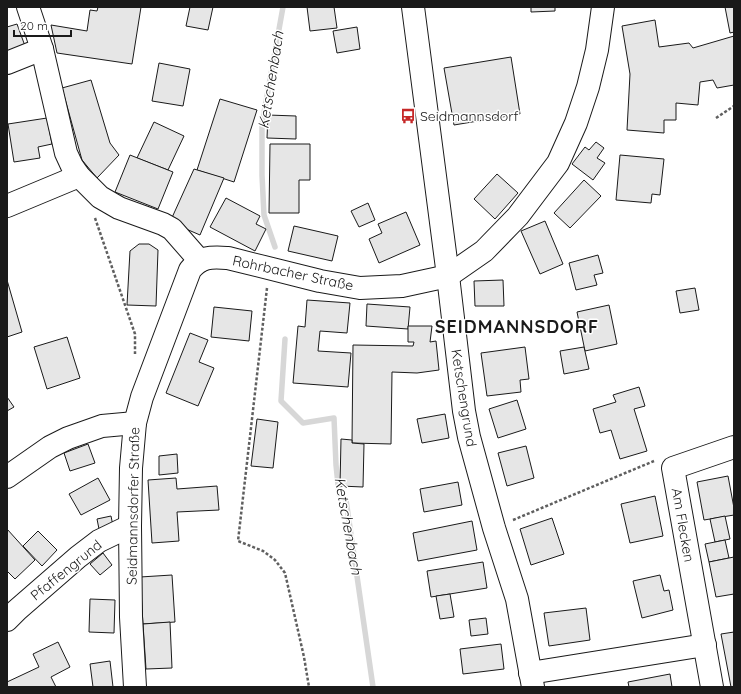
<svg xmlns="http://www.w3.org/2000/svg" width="741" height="694" font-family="Quicksand,sans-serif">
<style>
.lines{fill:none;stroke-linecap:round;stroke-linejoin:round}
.stream{stroke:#d7d7d7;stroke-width:5.5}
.building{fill:#e6e6e6;stroke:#1a1a1a}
.minor-casing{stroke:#1a1a1a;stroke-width:24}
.path{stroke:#5f5f5f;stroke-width:2.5;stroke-dasharray:3 2;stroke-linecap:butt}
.minor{stroke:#fff;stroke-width:22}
.labels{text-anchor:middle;stroke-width:3;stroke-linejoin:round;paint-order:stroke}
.poi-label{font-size:14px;fill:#1a1a1a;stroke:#fff;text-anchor:start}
.street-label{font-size:14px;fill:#1a1a1a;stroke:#fff}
.water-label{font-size:15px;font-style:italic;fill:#1a1a1a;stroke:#fff}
.district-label{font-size:18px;font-weight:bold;letter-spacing:1px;fill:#1a1a1a;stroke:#fff}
</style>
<rect width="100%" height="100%" fill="#fff"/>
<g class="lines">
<g class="stream">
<polyline points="275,247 264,215 262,175 262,124 283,7"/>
<polyline points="285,339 281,401 303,423 334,418 336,465 339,494 346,500 373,687"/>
</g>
</g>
<g class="building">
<polygon points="98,7 141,7 132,64 57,53 51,25 87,31 90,10 97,11"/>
<polygon points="190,7 213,7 208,30 186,26"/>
<polygon points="307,7 334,7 337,28 310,31"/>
<polygon points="531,7 555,7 555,11 531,12"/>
<polygon points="725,7 734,7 734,32 730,33"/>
<polygon points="655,20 659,47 689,43 693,48 734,36 734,85 717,88 713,80 700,82 698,105 676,103 676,120 664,120 664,133 627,130 630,74 622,26"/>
<polygon points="17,24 25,46 7,53 7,27"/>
<polygon points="357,27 360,49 337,53 333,31"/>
<polygon points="511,57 520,114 454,125 444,68"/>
<polygon points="159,63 190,69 183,106 152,101"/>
<polygon points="91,80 110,143 119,155 97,178 82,160 62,88"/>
<polygon points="220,99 257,110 234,182 197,170"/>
<polygon points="268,115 296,116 296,139 267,138"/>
<polygon points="47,118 52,144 38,147 40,158 14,162 8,124"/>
<polygon points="154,122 184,136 168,170 137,158"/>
<polygon points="596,142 604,148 597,158 605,163 593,180 572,164 585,147 589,150"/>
<polygon points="270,144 310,144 310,180 299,180 299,213 269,213"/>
<polygon points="130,155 173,172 158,209 115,192"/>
<polygon points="620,155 664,159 660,195 652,194 651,203 616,200"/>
<polygon points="194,169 224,178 200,235 170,222"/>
<polygon points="497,174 518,193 495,219 474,199"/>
<polygon points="584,180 601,196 570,228 554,213"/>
<polygon points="226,198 260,216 256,224 266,229 255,251 210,227"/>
<polygon points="368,203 375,220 359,227 351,211"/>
<polygon points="406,212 420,245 379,263 369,239 382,233 378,224"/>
<polygon points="545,221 563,264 540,274 521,231"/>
<polygon points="294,226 338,236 332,261 288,251"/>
<polygon points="139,244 149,244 158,250 156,306 127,305 130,251"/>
<polygon points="598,255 603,273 594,275 597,285 576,290 569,263"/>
<polygon points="7,280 22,332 7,337"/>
<polygon points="503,280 504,306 475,306 474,281"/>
<polygon points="695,288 699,310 680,313 676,291"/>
<polygon points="307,300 350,303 347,333 320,331 318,351 351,353 348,387 293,383 298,326 305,327"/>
<polygon points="367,304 410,307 408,329 366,326"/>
<polygon points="609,305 617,344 585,351 577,312"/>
<polygon points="214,307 252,311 249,341 211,337"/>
<polygon points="408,326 432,326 430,342 436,341 439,370 417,373 392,372 391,444 352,443 353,345 413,346 414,342 408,342"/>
<polygon points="190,333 208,340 199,362 214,368 198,406 166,393"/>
<polygon points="67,337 80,378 47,389 34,347"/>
<polygon points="525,347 529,379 520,380 521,392 487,396 481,353"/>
<polygon points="584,347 589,369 564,374 560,351"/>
<polygon points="639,387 645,406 634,409 647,451 620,459 611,430 600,433 593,409 616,402 613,395"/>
<polygon points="7,397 14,407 7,411"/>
<polygon points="517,400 526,429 498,438 489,409"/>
<polygon points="445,414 449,438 422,443 417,419"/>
<polygon points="257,419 278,422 273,468 251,466"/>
<polygon points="341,439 352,440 352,443 364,444 363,487 340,486"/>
<polygon points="88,444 95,463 70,471 64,453"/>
<polygon points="526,446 534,478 507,486 498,453"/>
<polygon points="177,454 178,473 159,475 159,456"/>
<polygon points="728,476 734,508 734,515 704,520 697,482"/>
<polygon points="98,478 110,500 81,515 69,494"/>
<polygon points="176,478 177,489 217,486 219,510 177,512 179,541 152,543 148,480"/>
<polygon points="458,482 462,505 424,512 420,489"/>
<polygon points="655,496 663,536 630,543 621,504"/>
<polygon points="111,516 113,526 99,529 97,519"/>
<polygon points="725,516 730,539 715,542 710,519"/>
<polygon points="552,518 564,554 531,565 520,529"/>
<polygon points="472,521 477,550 418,561 413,533"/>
<polygon points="7,529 35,560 15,579 7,571"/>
<polygon points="38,531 57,550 42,566 23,546"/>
<polygon points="725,540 729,558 709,562 705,544"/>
<polygon points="103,553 112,565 100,575 90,564"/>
<polygon points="734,557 734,594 716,597 709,562"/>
<polygon points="483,562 487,588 431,597 427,571"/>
<polygon points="172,575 175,622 143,624 140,577"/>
<polygon points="660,575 664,591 669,590 673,610 642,618 633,581"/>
<polygon points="450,594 454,617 440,619 436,596"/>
<polygon points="90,599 115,600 114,633 89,632"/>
<polygon points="586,608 590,640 549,646 544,613"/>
<polygon points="486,618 488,634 471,636 469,620"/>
<polygon points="170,622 172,668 146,669 143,624"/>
<polygon points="734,632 734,687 731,687 721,634"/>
<polygon points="58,642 70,667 51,677 56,687 7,687 7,682 39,667 33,654"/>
<polygon points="501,644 504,669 463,674 460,649"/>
<polygon points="110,661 113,687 93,687 90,664"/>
<polygon points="670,674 672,687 629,687 628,682"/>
</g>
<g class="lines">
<g class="minor-casing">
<g id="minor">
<polyline points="28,7 42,49 66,153 72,166 79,176 100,197 119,208 163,224 172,229 200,261"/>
<polyline points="413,7 448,276 464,411 469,437 494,528 517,599 533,687"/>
<polyline points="7,63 42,49"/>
<polyline points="7,206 79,176"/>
<polyline points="7,477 50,447 68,438 102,426 135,423"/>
<polyline points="7,620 17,610 78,557 99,541 130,526"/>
<polyline points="530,673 705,645"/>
<path d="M 135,687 L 131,617 L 130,526 L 131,468 L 135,423 L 142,397 L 190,270 C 201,256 211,257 228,258 L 320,281 L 360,288 L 402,286 L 448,276 L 484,251 L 518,216 L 558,163 L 576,123 L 588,87 L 597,50 L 603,7"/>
<polyline points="712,687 673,468 734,447"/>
</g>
</g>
<g class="path">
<polyline points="716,118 734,106"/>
<polyline points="95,218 135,334 135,354"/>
<polyline points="267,288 238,541 263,551 275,560 285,573 304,657 309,687"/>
<polyline points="513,520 654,461"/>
</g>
<use href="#minor" class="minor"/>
</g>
<defs>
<g id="bus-bare" transform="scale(1.2)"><path d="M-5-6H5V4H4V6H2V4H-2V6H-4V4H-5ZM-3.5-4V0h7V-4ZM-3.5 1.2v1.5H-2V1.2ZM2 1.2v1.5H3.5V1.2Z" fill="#c62828" stroke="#fff" stroke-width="2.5" paint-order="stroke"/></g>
</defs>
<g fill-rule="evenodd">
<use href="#bus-bare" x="408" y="116"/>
</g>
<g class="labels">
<g class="poi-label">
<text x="420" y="121">Seidmannsdorf</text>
</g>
<g class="street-label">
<text transform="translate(293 273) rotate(12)" y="5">Rohrbacher Straße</text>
<text transform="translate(464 398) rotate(81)" y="5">Ketschengrund</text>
<text transform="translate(133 506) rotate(-89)" y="5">Seidmannsdorfer Straße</text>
<text transform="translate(683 525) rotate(80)" y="5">Am Flecken</text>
<text transform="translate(66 570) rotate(-39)" y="5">Pfaffengrund</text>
</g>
<g class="water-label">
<text transform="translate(271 80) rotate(-81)" y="5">Ketschenbach</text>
<text transform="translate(348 526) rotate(80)" y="5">Ketschenbach</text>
</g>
<g class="district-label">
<text x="517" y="333">SEIDMANNSDORF</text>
</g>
</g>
<rect width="741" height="694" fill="none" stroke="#1a1a1a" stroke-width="16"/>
<path d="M14 30v6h57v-6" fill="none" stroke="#1a1a1a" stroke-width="2"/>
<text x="20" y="30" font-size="12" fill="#1a1a1a" stroke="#ffffff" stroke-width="3" paint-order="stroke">20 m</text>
</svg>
